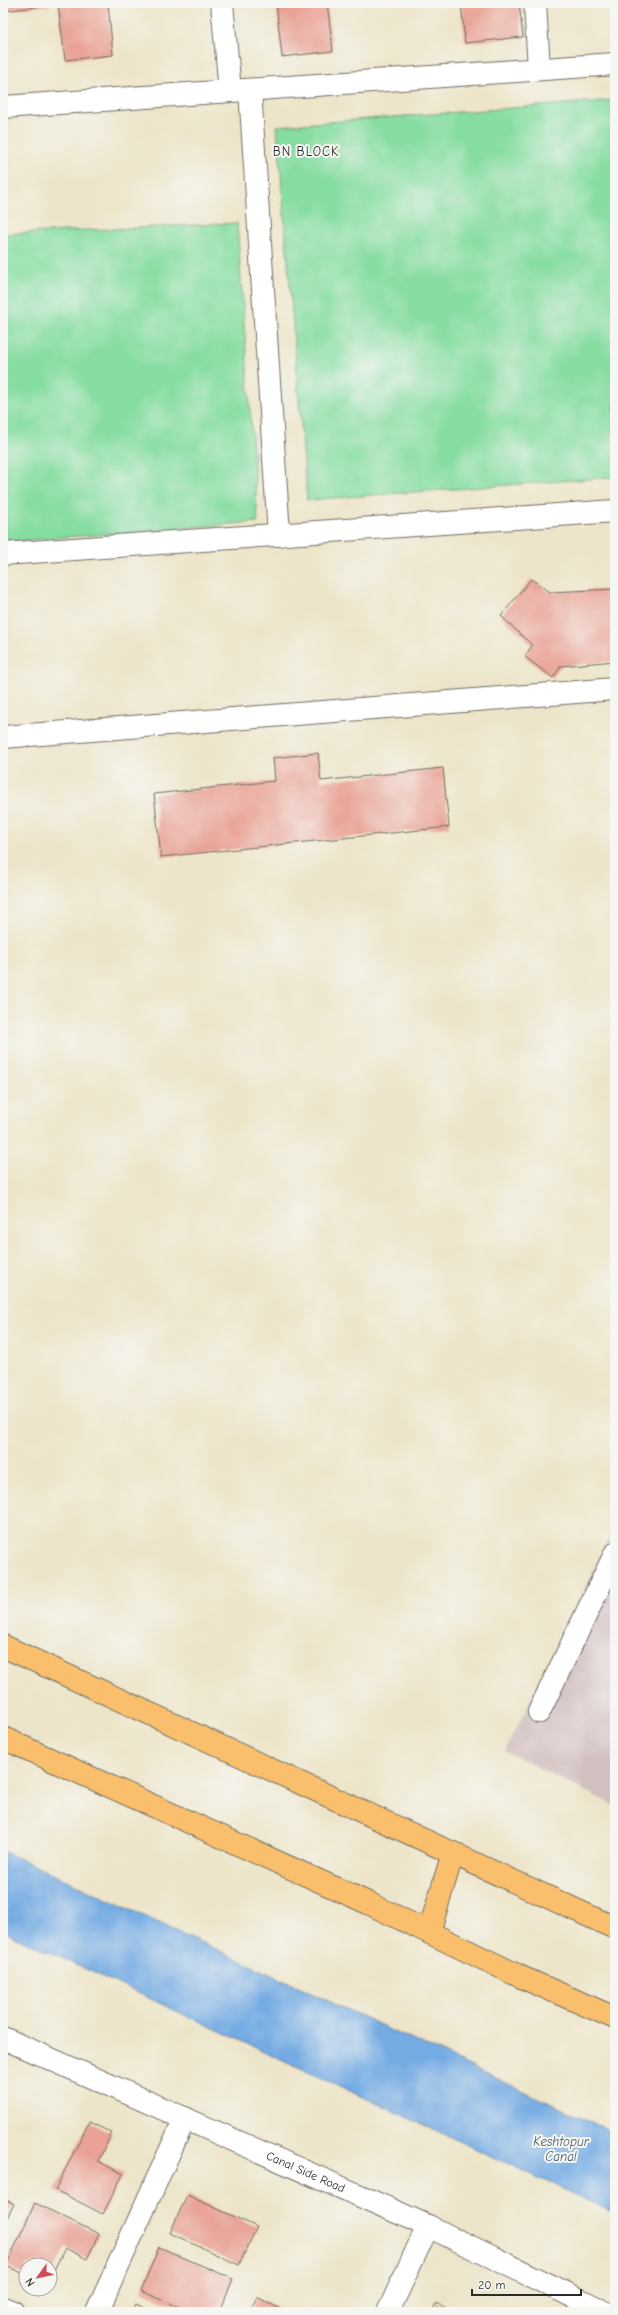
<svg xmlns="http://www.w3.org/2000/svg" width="618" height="2315" font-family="'Comic Neue',sans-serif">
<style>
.industrial{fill:#d2bfc0}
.green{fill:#86dda2;stroke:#588466}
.water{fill:#75abe3;stroke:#506b87}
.building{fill:#e9a295}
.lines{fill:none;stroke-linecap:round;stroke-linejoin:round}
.minor-casing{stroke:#6f6c62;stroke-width:24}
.major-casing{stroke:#6f6c62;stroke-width:24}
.minor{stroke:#fff;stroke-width:22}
.major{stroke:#f9bf6d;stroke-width:22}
.rail-casing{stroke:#2b2b2b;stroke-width:4.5}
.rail{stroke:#f6f6f2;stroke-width:3;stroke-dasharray:9;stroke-linecap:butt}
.labels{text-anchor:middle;stroke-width:4;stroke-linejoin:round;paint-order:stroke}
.street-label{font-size:12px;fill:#2b2b2b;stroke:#f6f6f2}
.neighbourhood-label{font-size:13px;letter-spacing:1px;fill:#2b2b2b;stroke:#f6f6f2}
.water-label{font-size:13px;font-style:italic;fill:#45586b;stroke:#f6f6f2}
</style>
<rect width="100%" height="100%" fill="#f6f6f2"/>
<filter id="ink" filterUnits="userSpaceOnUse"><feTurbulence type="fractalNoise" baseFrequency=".025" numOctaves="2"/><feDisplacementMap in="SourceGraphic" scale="8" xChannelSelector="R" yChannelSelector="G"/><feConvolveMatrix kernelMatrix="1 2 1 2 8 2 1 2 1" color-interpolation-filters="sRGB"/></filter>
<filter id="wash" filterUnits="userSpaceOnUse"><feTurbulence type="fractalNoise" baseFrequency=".012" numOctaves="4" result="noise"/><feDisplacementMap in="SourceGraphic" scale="16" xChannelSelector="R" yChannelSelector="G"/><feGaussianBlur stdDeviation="0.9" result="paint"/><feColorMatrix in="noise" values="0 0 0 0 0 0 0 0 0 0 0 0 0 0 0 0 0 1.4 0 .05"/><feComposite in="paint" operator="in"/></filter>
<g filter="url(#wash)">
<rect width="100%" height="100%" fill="#ede5c9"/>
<polygon class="industrial" points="615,1527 615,1806 505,1751"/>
<g class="green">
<polygon points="615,100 615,477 307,500 277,126"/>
<polygon points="237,223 258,522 3,542 3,234"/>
</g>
<polygon class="water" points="3,1851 615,2133 615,2213 3,1931"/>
<g id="blocks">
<g class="building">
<polygon points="3,3 51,3 51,5 3,11"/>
<polygon points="58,3 108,3 113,55 65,60"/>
<polygon points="276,3 327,3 333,51 282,57"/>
<polygon points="461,3 519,3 523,37 465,43"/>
<polygon points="531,579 550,592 615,589 615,661 561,666 553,678 525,657 532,645 501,616"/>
<polygon points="318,753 321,781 443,768 449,827 161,857 154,794 275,781 273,758"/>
<polygon points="89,2122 112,2133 98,2161 123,2174 103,2214 55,2190"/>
<polygon points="187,2195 257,2227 239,2265 170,2233"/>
<polygon points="3,2198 14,2204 3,2226"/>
<polygon points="35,2203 99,2234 87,2259 65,2248 54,2270 50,2268 50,2265 40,2263 26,2265 26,2275 6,2266"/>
<polygon points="159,2247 233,2279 219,2312 191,2312 141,2291"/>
<polygon points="257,2297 286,2312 249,2312"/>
<polygon points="436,2303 454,2312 432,2312"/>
<polygon points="136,2304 153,2312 132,2312"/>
</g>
</g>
</g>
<g filter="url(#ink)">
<use href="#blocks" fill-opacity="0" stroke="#6f6c62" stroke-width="1"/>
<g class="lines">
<g class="minor-casing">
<g id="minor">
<polyline points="222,3 230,91"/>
<polyline points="535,3 539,69"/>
<polyline points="250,90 279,535"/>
<polyline points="3,107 615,64"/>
<polyline points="3,554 615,511"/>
<polyline points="3,737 615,689"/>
<polyline points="539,1712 615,1554"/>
<path id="s1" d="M 3,2038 L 428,2226 L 605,2312"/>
<polyline points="3,2308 13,2312"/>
<polyline points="97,2312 185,2118"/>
<polyline points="388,2312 428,2226"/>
</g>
</g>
<g class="major-casing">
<g id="major">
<polyline points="3,1646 615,1928"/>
<polyline points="3,1738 368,1903 519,1976 615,2018"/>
<polyline points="429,1932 453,1853"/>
</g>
</g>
<use href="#minor" class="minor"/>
<use href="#major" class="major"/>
<g class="rail-casing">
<polyline id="rail" points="614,2085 615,2086"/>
</g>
<use href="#rail" class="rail"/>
</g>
</g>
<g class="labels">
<g class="street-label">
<text dy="4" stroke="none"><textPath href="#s1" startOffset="331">Canal Side Road</textPath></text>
</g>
<g class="neighbourhood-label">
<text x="306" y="156">BN BLOCK</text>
</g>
<g class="water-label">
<text x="561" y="2146">Keshtopur<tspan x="561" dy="15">Canal</tspan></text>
</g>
</g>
<rect width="618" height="2315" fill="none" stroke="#f6f6f2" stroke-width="16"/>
<g transform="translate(38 2277) rotate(237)"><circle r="19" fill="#f6f6f2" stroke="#a5a5a2"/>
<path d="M0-3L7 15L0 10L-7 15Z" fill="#d1495b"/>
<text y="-6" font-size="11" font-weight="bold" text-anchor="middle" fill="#2b2b2b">N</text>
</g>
<path d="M472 2289v6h109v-6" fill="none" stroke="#2b2b2b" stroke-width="2"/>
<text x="478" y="2289" font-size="12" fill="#2b2b2b" stroke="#f6f6f2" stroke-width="3" paint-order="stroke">20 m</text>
</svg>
